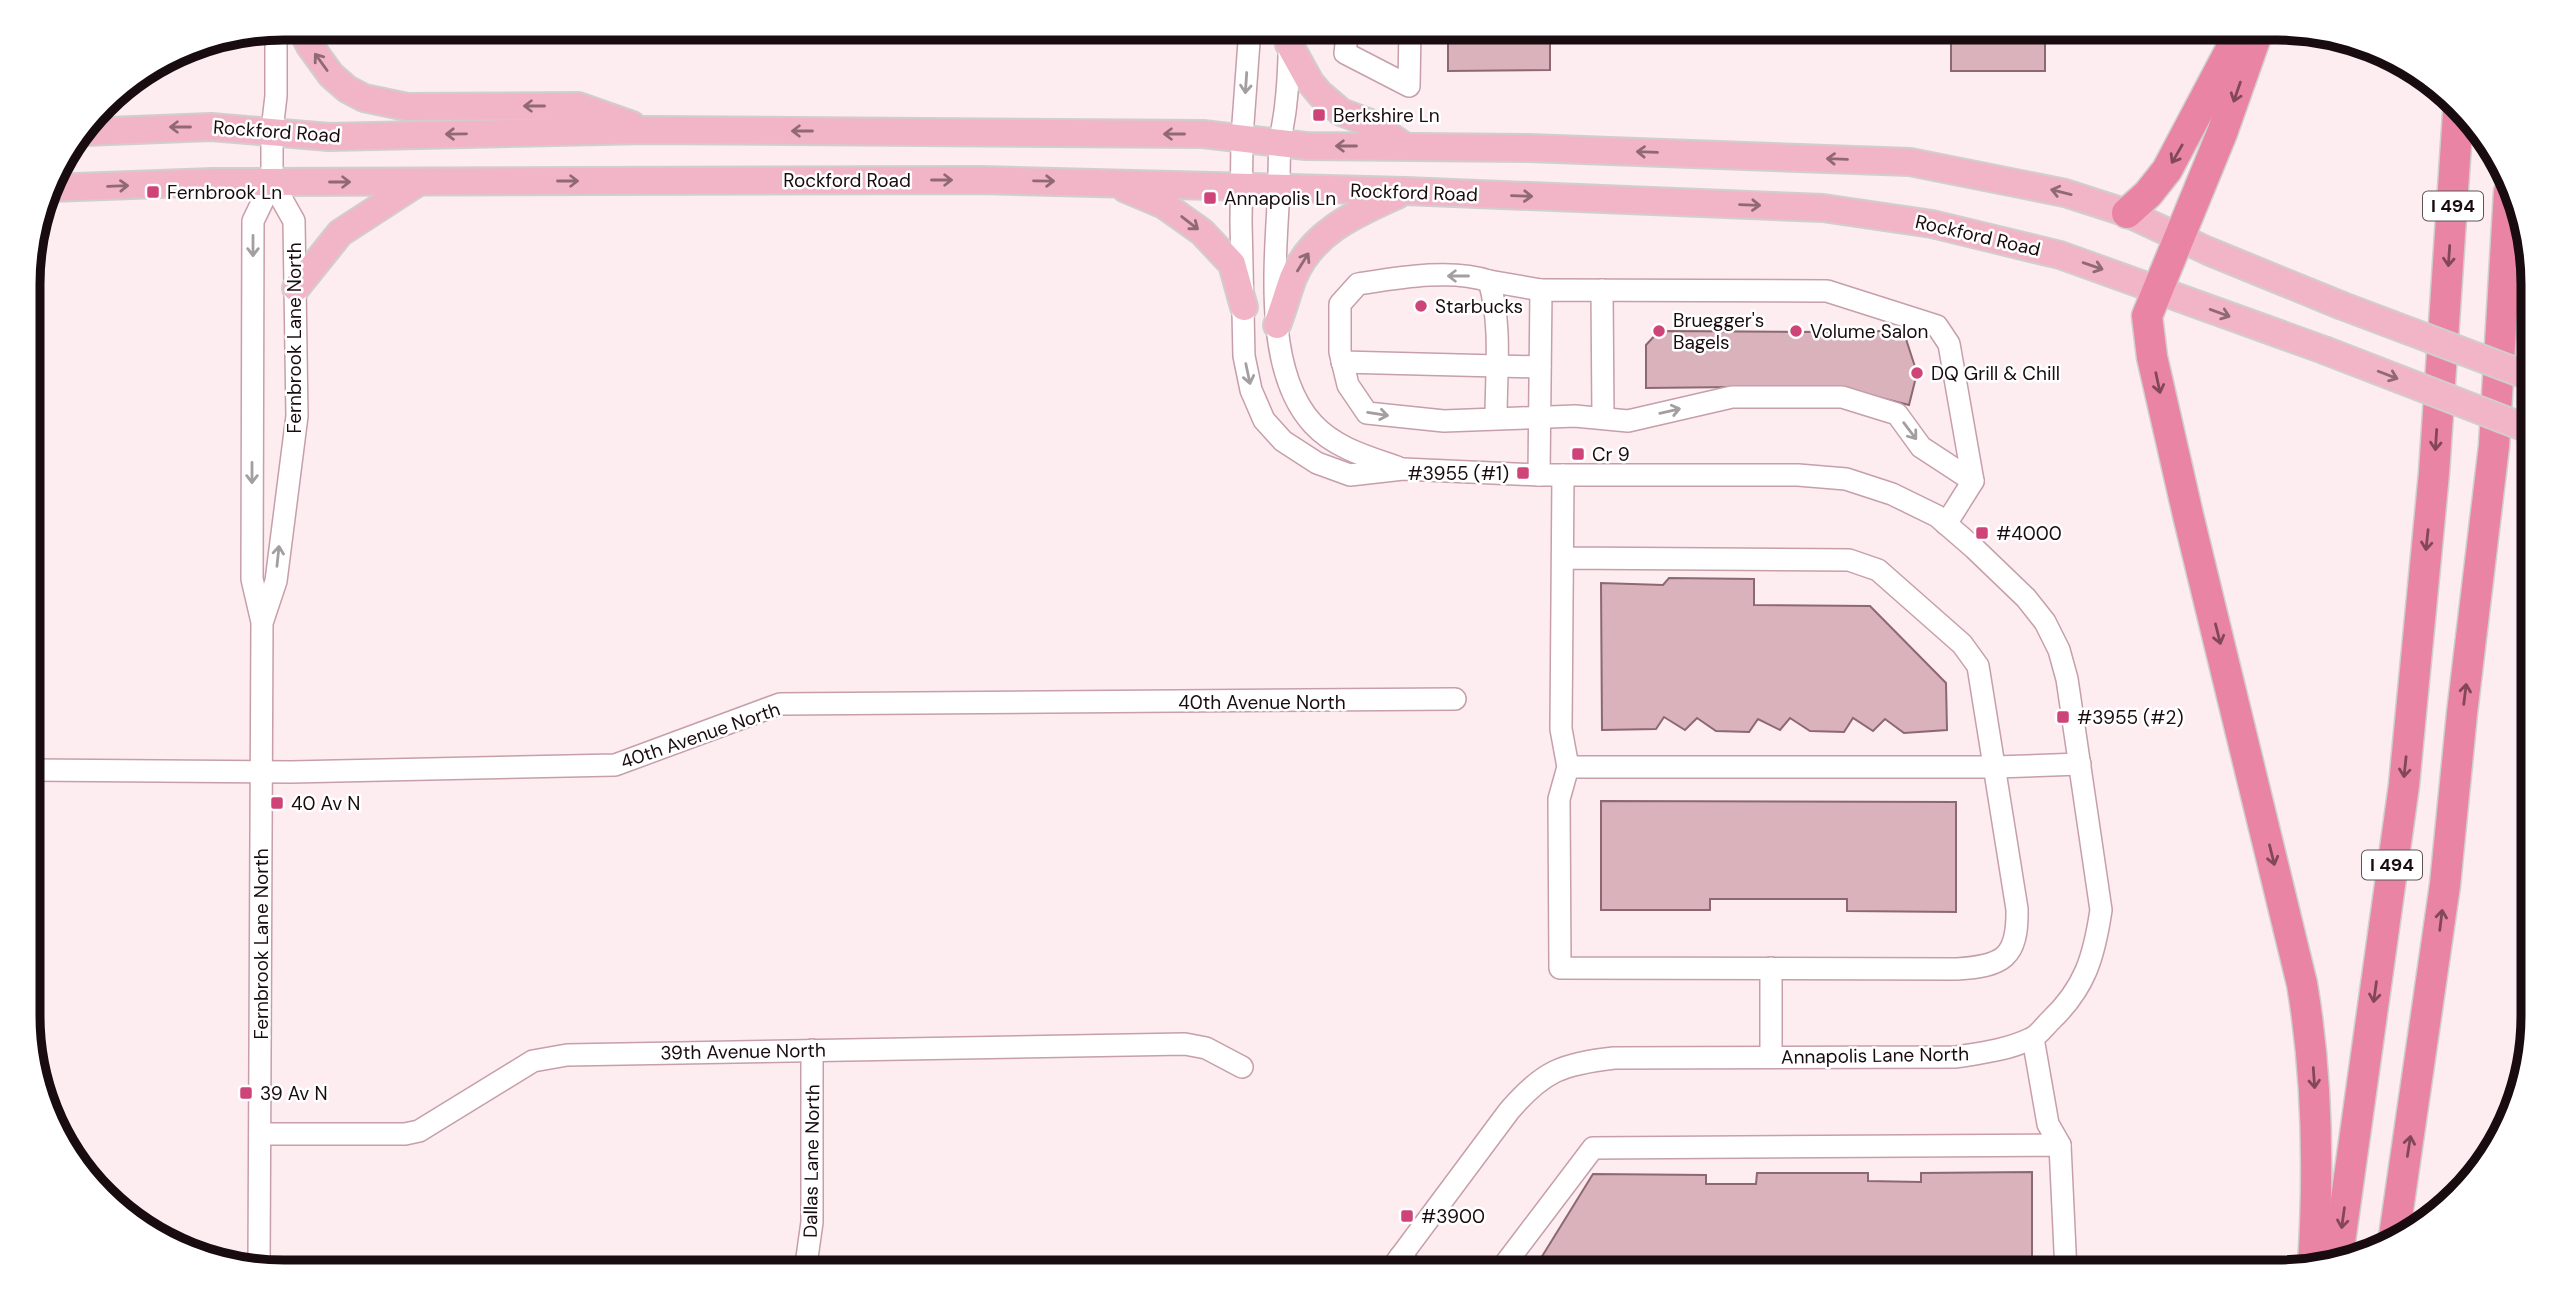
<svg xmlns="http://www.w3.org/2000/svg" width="2561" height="1300" font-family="'DM Sans',sans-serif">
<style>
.building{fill:#d9b2bc;stroke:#8c6872;stroke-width:2}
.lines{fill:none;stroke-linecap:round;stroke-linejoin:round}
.minor-casing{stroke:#c69faa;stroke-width:24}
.major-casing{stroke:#d1cecf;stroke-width:30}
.highway-casing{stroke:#d1cecf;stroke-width:33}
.minor{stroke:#fff;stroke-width:21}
.major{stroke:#f2b5c8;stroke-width:26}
.highway{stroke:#ea84a4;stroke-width:30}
.major-bridge-casing{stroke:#d1cecf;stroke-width:30;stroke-linecap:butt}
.major-bridge{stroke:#f2b5c8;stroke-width:26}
.oneway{stroke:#906975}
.oneway2{stroke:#a39e9f}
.oneway3{stroke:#82485a}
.poi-dot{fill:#ce4479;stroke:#fff;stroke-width:2.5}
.labels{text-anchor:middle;stroke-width:5;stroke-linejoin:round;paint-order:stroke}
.shield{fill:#fff;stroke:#5e5558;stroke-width:2}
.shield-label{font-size:18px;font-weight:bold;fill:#190c10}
.poi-label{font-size:19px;fill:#190c10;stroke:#fff;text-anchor:start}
.street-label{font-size:19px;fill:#190c10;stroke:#fff}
.rim{fill:none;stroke:#190c10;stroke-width:9}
</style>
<rect width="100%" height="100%" fill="#fdecf0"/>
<g class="building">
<polygon points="1448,28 1550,28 1550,70 1448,71"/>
<rect x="1951" y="28" width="94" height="43"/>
<polygon points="1659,331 1831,332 1854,338 1879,331 1906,339 1917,373 1909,405 1835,386 1646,388 1646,345"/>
<polygon points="1669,578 1754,579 1754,605 1870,606 1946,683 1947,730 1904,733 1885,719 1873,731 1853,718 1844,732 1810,731 1790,718 1780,730 1758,719 1749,732 1716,731 1697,718 1685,730 1664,717 1656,729 1602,730 1601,583 1663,585"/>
<polygon points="1601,801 1956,802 1956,912 1847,911 1847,899 1710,899 1710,910 1601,910"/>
<polygon points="2032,1172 2032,1272 1946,1272 1946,1269 1541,1272 1541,1258 1593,1174 1706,1175 1706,1184 1756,1184 1757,1173 1868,1173 1868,1181 1921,1182 1921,1173"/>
</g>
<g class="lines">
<g class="minor-casing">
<g id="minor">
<path d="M 1250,28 L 1242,137 L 1241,222 L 1244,356 L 1251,390 L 1264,420 L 1283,441 L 1317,463 L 1350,475 L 1403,469 L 1539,475 L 1798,475 L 1846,479 L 1892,494 L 1937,516 L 1974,548 L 2026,598 L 2045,622 L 2059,650 L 2067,679 L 2101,910 C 2094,957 2085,988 2050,1021 C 2044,1027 2038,1036 2030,1039 C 2007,1050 1981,1053 1956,1057 L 1614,1058 C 1562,1064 1543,1071 1509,1111 L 1389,1272"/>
<path d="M 1290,28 C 1289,53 1289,78 1286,102 C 1285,117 1281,130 1280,145 C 1279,159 1279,173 1279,187 C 1276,256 1262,369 1313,424 C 1335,448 1368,457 1397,467"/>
<polyline points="1348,28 1345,53 1409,86 1410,28"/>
<polyline points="1645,28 1888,28"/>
<polyline points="1489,281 1541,290"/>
<polyline points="1602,290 1603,418"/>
<polyline points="1342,362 1540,367"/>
<path d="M 1496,418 C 1496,374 1502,324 1489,281 C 1451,268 1397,278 1358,284 L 1340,304 L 1340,352 L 1348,385 L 1367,413 L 1444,421 L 1575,416 L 1628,421 L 1732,397 L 1842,397 L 1897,414 L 1921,447 L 1973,481"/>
<polyline points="1539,475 1541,290 1827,291 1937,326 1949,344 1973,481 1946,524"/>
<path d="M 1563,558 L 1849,560 L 1878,570 L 1962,644 L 1978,666 L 2017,909 C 2018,958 2003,966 1957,969 L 1560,968 L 1559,799 L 1568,767 L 1561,729 L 1563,475"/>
<polyline points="263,620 276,581 297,416 294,221 272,182"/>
<polyline points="1568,767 1996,767 2080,764"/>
<polyline points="30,770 291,772 615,765 780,704 1455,699"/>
<polyline points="1771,968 1771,1057"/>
<polyline points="2033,1038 2048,1124 2060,1145"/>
<polyline points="260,1134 405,1134 419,1131 533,1061 567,1055 1185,1044 1206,1048 1242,1067"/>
<polyline points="1400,1257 1419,1272"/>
<polyline points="259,1266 262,622 252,579 253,221 272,182 272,130 276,96 276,30"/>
<polyline points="805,1272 812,1222 812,1050"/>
<polyline points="1499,1272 1593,1148 2060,1145 2066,1272"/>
</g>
</g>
<g class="major-casing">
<g id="major">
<polyline points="301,28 310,46 331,75 347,89 364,98 407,107 578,106 632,125"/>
<polyline points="1289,44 1310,82 1320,94 1341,112 1373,124 1404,146"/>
<polyline points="84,132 211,127 329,137 647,130 1203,134 1306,146 1529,148 1910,162 2065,193 2127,213 2208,251 2340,305"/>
<polyline points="50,188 213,182 980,180 1405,191 1823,208 1932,224 2060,255 2324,350"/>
<polyline points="1126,189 1164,205 1202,232 1232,264 1244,307"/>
<polyline points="296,288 340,233 417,183"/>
<path d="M 1277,325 C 1283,310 1287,294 1293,278 C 1312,232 1355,214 1397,195"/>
</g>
</g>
<g class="highway-casing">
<g id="highway">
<path d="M 2259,28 L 2222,133 L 2147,316 L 2152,357 L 2188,515 L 2302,984 C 2318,1078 2319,1170 2313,1265"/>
<polyline points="2127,213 2148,194 2167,170 2242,28"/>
<polyline points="2394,1237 2445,885 2462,713 2494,446 2509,192"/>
<polyline points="2338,1256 2404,785 2434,473 2458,114"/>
</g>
</g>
<use href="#minor" class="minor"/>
<use href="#major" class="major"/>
<use href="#highway" class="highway"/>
<g class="major-bridge-casing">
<g id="major-bridge">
<polyline points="2340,305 2531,377"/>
<polyline points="2324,350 2531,430"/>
</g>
</g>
<use href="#major-bridge" class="major-bridge"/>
</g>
<defs><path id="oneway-shaft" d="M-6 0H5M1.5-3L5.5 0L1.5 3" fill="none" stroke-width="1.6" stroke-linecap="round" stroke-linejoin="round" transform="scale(1.75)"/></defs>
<g class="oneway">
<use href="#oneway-shaft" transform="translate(321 62) rotate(-126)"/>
<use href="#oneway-shaft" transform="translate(534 106) rotate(180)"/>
<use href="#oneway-shaft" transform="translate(180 127) rotate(180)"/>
<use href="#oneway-shaft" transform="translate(802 131) rotate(-180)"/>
<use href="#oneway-shaft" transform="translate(456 134) rotate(179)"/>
<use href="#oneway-shaft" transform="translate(1174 134) rotate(-180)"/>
<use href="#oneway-shaft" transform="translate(1346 146) rotate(-180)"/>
<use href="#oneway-shaft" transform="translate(1647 152) rotate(-178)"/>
<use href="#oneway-shaft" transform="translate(1837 159) rotate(-178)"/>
<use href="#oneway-shaft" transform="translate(942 180)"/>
<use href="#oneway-shaft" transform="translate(568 181)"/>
<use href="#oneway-shaft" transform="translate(1044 181) rotate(1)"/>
<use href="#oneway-shaft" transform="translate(340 182)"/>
<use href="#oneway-shaft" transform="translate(118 186) rotate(-2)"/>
<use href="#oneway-shaft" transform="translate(2061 192) rotate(-166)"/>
<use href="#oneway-shaft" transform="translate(1522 196) rotate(2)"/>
<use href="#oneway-shaft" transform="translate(1750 205) rotate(2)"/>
<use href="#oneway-shaft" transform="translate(1190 223) rotate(38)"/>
<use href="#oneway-shaft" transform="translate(1303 262) rotate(-58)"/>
<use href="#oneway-shaft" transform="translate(2093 266) rotate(19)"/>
<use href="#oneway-shaft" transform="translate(2220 313) rotate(20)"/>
<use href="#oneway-shaft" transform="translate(2388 375) rotate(21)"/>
</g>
<g class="oneway2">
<use href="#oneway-shaft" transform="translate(1246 83) rotate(94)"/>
<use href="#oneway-shaft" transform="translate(253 246) rotate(90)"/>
<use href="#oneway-shaft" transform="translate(1458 276) rotate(180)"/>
<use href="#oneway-shaft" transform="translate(1248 374) rotate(78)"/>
<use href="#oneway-shaft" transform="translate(1670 411) rotate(-13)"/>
<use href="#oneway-shaft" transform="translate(1378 414) rotate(9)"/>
<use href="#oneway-shaft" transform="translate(1910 431) rotate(53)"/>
<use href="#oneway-shaft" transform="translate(252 473) rotate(90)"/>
<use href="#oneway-shaft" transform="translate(278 556) rotate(-84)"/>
</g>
<g class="oneway3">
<use href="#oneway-shaft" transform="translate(2237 92) rotate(109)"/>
<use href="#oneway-shaft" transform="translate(2177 154) rotate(120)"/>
<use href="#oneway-shaft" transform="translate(2449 256) rotate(94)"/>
<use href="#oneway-shaft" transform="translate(2158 383) rotate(78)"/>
<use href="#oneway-shaft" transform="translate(2436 440) rotate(94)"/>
<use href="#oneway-shaft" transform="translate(2427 540) rotate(96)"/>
<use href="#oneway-shaft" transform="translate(2218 634) rotate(76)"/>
<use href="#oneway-shaft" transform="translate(2465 694) rotate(-83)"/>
<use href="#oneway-shaft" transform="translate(2405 767) rotate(96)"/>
<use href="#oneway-shaft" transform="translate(2272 855) rotate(76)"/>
<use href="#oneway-shaft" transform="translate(2441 920) rotate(-83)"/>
<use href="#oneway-shaft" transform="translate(2375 992) rotate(98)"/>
<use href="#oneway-shaft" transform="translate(2314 1078) rotate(86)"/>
<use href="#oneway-shaft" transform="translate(2409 1146) rotate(-81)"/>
<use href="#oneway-shaft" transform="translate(2343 1218) rotate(98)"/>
</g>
<g class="poi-dot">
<rect x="1312" y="108" width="14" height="14" rx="3.5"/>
<rect x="146" y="185" width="14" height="14" rx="3.5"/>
<rect x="1203" y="191" width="14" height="14" rx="3.5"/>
<circle cx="1421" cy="306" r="7"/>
<circle cx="1659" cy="331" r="7"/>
<circle cx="1796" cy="331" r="7"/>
<circle cx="1917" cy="373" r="7"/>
<rect x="1571" y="447" width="14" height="14" rx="3.5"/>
<rect x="1516" y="466" width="14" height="14" rx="3.5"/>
<rect x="1975" y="526" width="14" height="14" rx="3.5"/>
<rect x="2056" y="710" width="14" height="14" rx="3.5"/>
<rect x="270" y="796" width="14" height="14" rx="3.5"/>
<rect x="239" y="1086" width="14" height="14" rx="3.5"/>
<rect x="1400" y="1209" width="14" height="14" rx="3.5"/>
</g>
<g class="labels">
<g class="shield">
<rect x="2423" y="191.5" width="60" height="29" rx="5"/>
<rect x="2362" y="850.5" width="60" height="29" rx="5"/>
</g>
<g class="shield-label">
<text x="2453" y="212">I 494</text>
<text x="2392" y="871">I 494</text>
</g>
<g class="poi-label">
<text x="1333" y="122">Berkshire Ln</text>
<text x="167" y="199">Fernbrook Ln</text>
<text x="1224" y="205">Annapolis Ln</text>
<text x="1435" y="313">Starbucks</text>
<text x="1673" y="327">Bruegger's<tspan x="1673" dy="22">Bagels</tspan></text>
<text x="1810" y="338">Volume Salon</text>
<text x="1931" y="380">DQ Grill &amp; Chill</text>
<text x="1592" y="461">Cr 9</text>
<text x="1509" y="480" text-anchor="end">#3955 (#1)</text>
<text x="1996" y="540">#4000</text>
<text x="2077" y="724">#3955 (#2)</text>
<text x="291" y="810">40 Av N</text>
<text x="260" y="1100">39 Av N</text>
<text x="1421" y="1223">#3900</text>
</g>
<g class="street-label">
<text transform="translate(277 131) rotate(4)" y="7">Rockford Road</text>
<text x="847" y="187">Rockford Road</text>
<text transform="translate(1414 192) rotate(2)" y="7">Rockford Road</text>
<text transform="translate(1978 235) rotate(13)" y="7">Rockford Road</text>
<text transform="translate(294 338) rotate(-90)" y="7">Fernbrook Lane North</text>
<text x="1262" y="709">40th Avenue North</text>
<text transform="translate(700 735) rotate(-19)" y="7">40th Avenue North</text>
<text transform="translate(261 944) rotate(-90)" y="7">Fernbrook Lane North</text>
<text transform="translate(743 1051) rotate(-1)" y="7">39th Avenue North</text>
<text transform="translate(1875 1055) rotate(-1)" y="7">Annapolis Lane North</text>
<text transform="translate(811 1161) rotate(-89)" y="7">Dallas Lane North</text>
</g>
</g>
<path d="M0 0H2561V1300H0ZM284 40H2277A244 244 0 0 1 2521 284V1016A244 244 0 0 1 2277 1260H284A244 244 0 0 1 40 1016V284A244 244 0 0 1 284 40Z" fill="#fff" fill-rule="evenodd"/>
<path class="rim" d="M284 40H2277A244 244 0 0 1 2521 284V1016A244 244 0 0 1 2277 1260H284A244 244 0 0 1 40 1016V284A244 244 0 0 1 284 40Z"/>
</svg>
